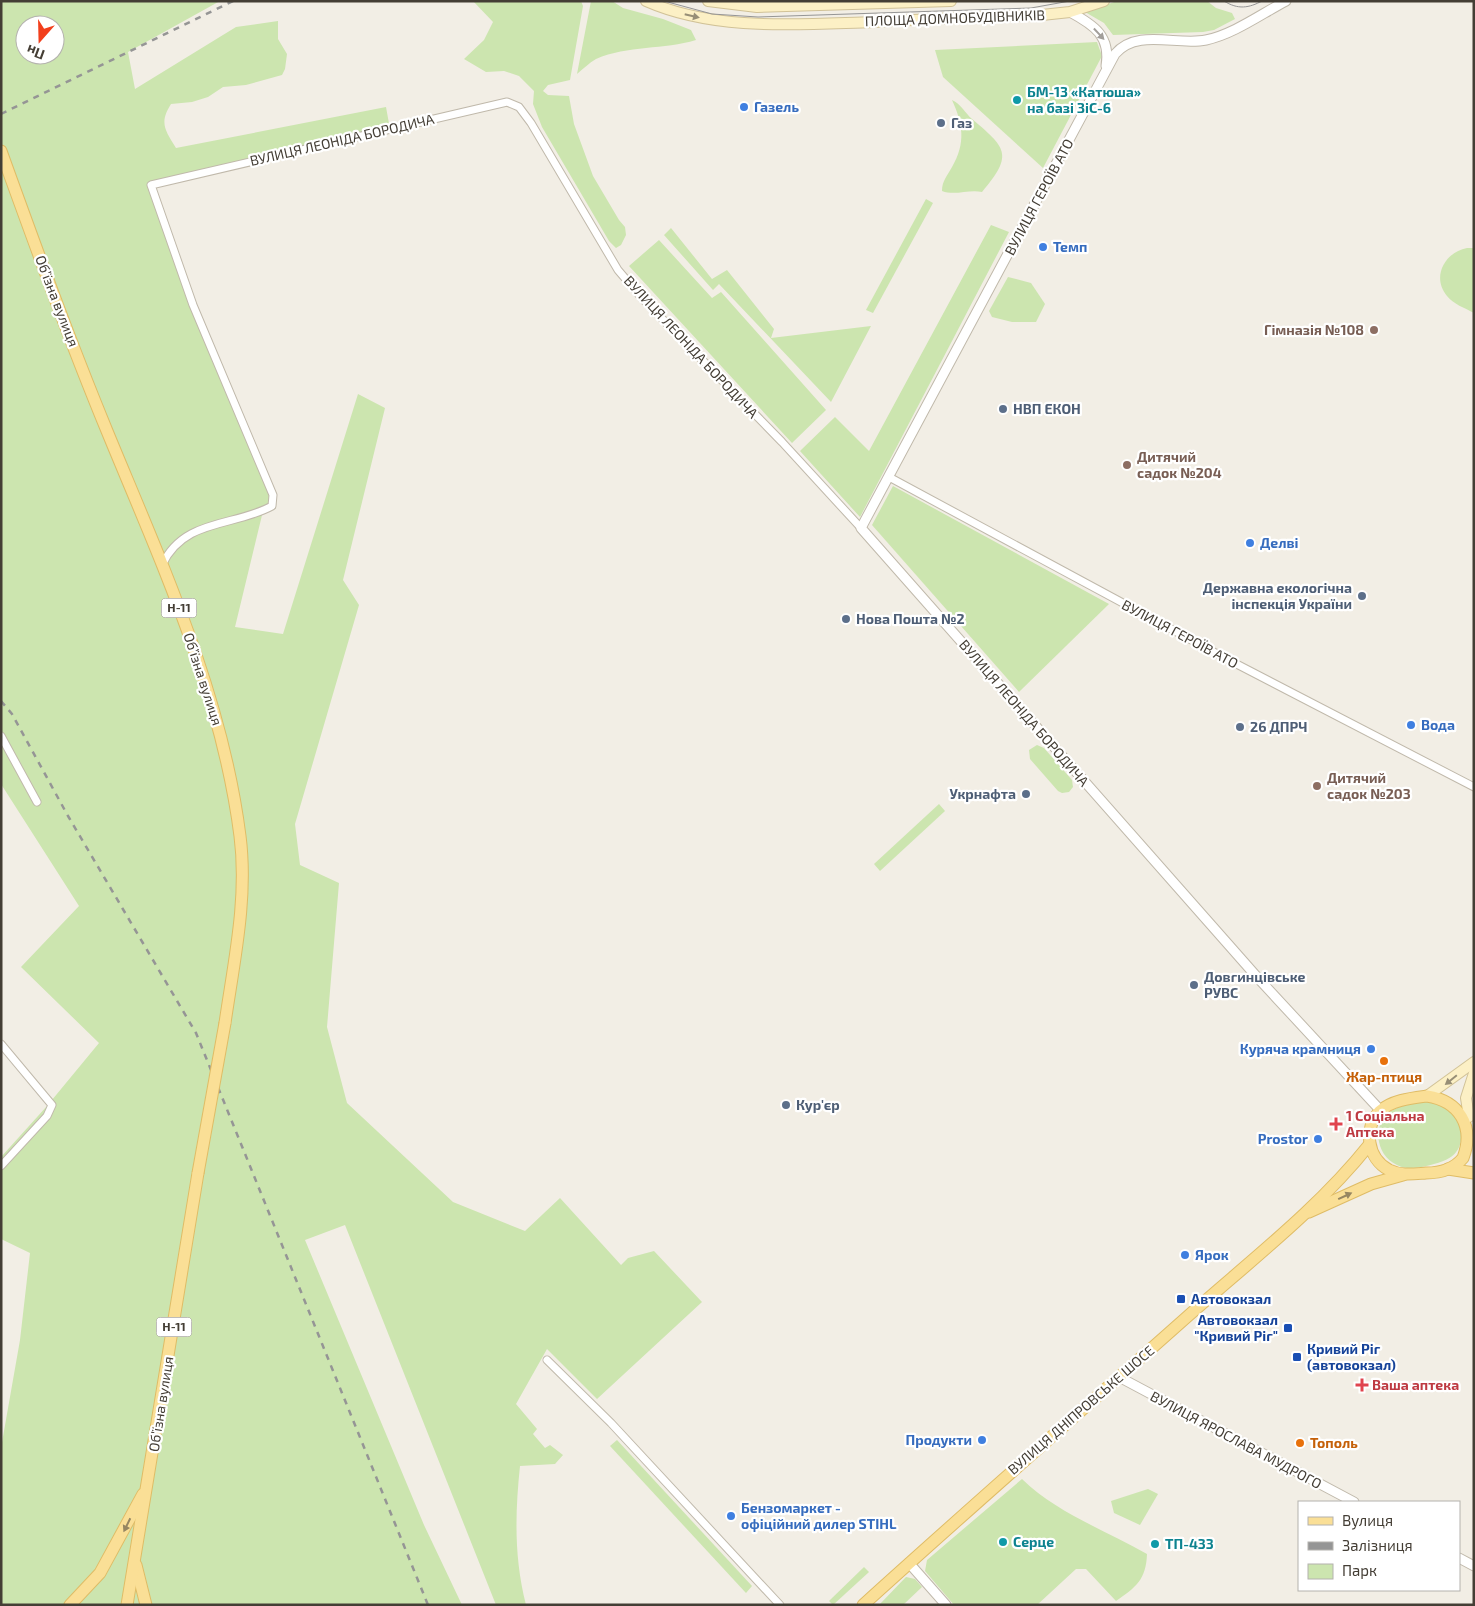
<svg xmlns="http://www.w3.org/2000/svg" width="1475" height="1606" font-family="'Exo 2',sans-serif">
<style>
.green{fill:#cce5af;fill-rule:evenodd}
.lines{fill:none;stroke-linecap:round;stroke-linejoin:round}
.minor-casing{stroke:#c0b9ab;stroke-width:9}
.tertiary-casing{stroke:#c0b9ab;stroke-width:11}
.secondary-casing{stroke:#d1c297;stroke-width:12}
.primary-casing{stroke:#dfbc66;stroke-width:13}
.minor{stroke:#fff;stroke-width:7}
.tertiary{stroke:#fff;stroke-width:9}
.secondary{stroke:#fcf0c5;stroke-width:10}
.primary{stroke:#fadf96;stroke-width:11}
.tram{stroke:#959595;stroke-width:1}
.rail{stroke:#959595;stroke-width:2.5;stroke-dasharray:6 6;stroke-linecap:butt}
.primary-bridge-casing{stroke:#dfbc66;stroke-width:13;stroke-linecap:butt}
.primary-bridge{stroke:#fadf96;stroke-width:11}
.oneway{fill:#978e76}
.oneway2{fill:#a29e9a}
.oneway3{fill:#968661}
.culture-dot{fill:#0f9aa8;stroke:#fff;stroke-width:2}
.shop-dot{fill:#3f7fe0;stroke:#fff;stroke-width:2}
.service-dot{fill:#5c6f8a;stroke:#fff;stroke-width:2}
.education-dot{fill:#8d6e63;stroke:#fff;stroke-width:2}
.food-dot{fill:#e8710a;stroke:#fff;stroke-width:2}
.health-dot{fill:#e0444e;stroke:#fff;stroke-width:2}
.transit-dot{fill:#1a4fb4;stroke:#fff;stroke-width:2}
.labels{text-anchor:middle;stroke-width:4.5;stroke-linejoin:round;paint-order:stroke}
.shield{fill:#fff;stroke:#7c7872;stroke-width:1}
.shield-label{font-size:12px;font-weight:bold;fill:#443e35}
.street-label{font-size:14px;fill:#443e35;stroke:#fff}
.culture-label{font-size:14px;font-weight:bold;fill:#0d838f;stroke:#fff;text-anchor:start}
.shop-label{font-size:14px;font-weight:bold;fill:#366cbe;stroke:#fff;text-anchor:start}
.service-label{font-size:14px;font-weight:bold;fill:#4e5e75;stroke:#fff;text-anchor:start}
.education-label{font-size:14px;font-weight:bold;fill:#785e54;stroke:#fff;text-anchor:start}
.food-label{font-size:14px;font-weight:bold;fill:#c56008;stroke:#fff}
.health-label{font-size:14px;font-weight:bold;fill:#be3a42;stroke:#fff;text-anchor:start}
.transit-label{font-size:14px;font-weight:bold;fill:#164399;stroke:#fff;text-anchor:start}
</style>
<rect width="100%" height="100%" fill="#f2eee5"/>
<g class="green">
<path d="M 1,1 L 220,1 L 128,52 L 135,89 L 236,27 L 278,21 L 278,39 L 287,54 L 285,69 L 282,75 L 246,85 L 223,87 L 208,97 L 192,102 L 171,104 C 159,123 165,130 176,148 L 386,107 L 390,129 L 151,185 L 193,305 L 273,495 L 272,506 L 263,511 L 235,627 L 283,634 L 358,394 L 385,408 L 343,580 L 359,605 L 295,824 L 300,865 L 339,883 L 327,1027 L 347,1103 L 453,1202 L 525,1231 L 560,1198 L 621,1265 L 628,1258 L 654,1251 L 702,1302 L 597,1399 L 547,1349 L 516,1404 L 537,1429 L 533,1434 L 545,1448 L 550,1445 L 563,1455 L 555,1464 L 520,1466 C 515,1514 514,1558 526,1605 L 496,1605 L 345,1225 L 305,1240 L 424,1525 L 462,1605 L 1,1605 L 1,1448 L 20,1340 L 30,1253 L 1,1239 L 1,1157 L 47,1106 L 99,1043 L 21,967 L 79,906 L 1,784 ZM 25,25 L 55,25 L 55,55 L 25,55 Z"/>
<polygon points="473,1 581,1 583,6 570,80 548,85 543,91 548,95 569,96 574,124 593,176 619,220 625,227 626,235 621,245 616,248 609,241 542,127 533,104 534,91 519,76 504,71 486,72 464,59 484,40 493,22"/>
<path d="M 591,1 L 612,1 L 623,8 L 663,19 L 691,30 L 696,40 C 664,50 628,45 596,59 C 589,63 583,69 577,74 Z"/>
<polygon points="1117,1 1207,1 1216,8 1232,13 1235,19 1214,30 1203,32 1113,35 1104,23 1085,12"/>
<polygon points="1097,42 1102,56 1043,168 943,77 935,50"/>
<path d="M 952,100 C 961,104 965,113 972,119 C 1005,147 1015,154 982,192 C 969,189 955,196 942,191 C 942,181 947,176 952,167 C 966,143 963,124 952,100 Z"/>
<polygon points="926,199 933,203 873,313 866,310"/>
<polygon points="991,225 1009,232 860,517 800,451 835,417 869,451"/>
<polygon points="671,228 712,279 727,270 774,329 771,338 871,326 831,402 719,284 713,290 664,235"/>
<polygon points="659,240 712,298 721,292 826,410 792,443 629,266"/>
<path d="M 1467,248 L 1474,248 L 1474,313 C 1465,308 1453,304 1447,296 C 1431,277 1445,252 1467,248 Z"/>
<polygon points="1008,277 1031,283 1045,304 1036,322 1012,322 992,317 989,311"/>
<polygon points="893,486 1109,604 1019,692 872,525"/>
<polygon points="1037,745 1044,748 1072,780 1073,787 1069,792 1062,793 1058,791 1030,759 1029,750"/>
<polygon points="939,804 945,811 880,871 874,864"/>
<path d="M 1434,1101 L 1444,1104 L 1462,1122 C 1462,1147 1460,1157 1434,1164 C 1423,1167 1408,1171 1397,1165 C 1375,1155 1371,1122 1393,1110 C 1406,1103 1420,1102 1434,1101 Z"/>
<polygon points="617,1440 752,1586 746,1593 610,1446"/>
<path d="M 1022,1479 C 1057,1513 1105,1530 1147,1554 C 1146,1580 1136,1587 1116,1601 L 1086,1569 L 1076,1569 L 1037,1605 L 954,1605 L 925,1571 L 927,1560 Z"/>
<polygon points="1148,1489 1158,1494 1140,1525 1114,1513 1111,1501"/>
<polygon points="864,1567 869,1572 833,1605 829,1601"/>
<polygon points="906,1577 915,1579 922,1587 903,1605 879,1605"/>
</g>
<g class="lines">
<g class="minor-casing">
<g id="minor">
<polyline points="889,477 1223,657 1474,787"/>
<path d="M 162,565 C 184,518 234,527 272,506 L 273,495 L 193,305 L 151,185 L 507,102 L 519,107 L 531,123 L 618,270 L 641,297 L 782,442 L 861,528"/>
<polyline points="1,736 37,802"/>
<polyline points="1,1044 52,1105 47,1116 1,1166"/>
<polyline points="547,1360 611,1423 780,1605"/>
</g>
</g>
<g class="tertiary-casing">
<g id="tertiary">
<path d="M 1286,1 C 1261,14 1234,34 1206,40 C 1177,46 1137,28 1115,54 L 861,528 L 1257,977 L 1381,1111"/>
<path d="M 1070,12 C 1094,25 1111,36 1106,66"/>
<polyline points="1119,1377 1354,1502"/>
<polyline points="1459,1558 1474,1566"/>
<polyline points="909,1563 946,1605"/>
</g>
</g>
<g class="secondary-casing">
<g id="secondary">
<path d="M 646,1 C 716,32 800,24 875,22 C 930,19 986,17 1042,15 L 1070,12 L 1104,1"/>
<polyline points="708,1 757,7 951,1"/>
<polyline points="1427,1096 1474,1062"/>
<polyline points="1469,1117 1466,1098 1474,1073"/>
</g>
</g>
<g class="primary-casing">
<g id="primary">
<path d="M 1,151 C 35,245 69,339 107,431 C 161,562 222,694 240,836 C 248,898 234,961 225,1023"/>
<path d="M 1427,1096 C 1459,1101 1475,1126 1463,1158 C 1454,1169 1440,1173 1426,1173 C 1413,1174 1401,1176 1389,1170 C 1367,1158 1363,1128 1380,1111 C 1392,1100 1412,1098 1427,1096 Z"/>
<polyline points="1448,1169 1474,1173"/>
<polyline points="1309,1212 1371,1184 1403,1175"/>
<polyline points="136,1565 146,1605"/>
<polyline points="70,1605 100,1573 143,1494"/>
<polyline points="127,1605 198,1173"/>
<path d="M 863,1605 C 971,1507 1080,1412 1188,1316 C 1250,1261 1318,1209 1369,1145"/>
</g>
</g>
<use href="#minor" class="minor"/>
<use href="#tertiary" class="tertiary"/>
<use href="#secondary" class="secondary"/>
<use href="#primary" class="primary"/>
<g class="tram">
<polyline points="664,1 712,14 758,17 1031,8 1070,1"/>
<path d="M 1224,1 C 1238,10 1249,8 1262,1"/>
</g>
<g class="rail">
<polyline points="1,114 233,1"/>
<polyline points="1,701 12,714 68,816 196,1033 428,1605"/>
</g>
<g class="primary-bridge-casing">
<polyline id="primary-bridge" points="198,1173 225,1023"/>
</g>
<use href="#primary-bridge" class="primary-bridge"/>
</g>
<defs><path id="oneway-solid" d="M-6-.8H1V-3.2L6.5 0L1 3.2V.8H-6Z" transform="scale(1.25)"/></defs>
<g class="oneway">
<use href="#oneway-solid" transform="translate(692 16) rotate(13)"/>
<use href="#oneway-solid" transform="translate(1451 1080) rotate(141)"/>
</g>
<use class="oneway2" href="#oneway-solid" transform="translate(1099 34) rotate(47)"/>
<g class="oneway3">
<use href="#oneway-solid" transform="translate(1345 1196) rotate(-25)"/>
<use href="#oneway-solid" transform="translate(127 1525) rotate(116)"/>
</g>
<g class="culture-dot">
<circle cx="1017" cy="100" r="5"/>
<circle cx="1003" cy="1542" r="5"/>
<circle cx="1155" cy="1544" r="5"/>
</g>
<g class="shop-dot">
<circle cx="744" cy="107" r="5"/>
<circle cx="1043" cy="247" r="5"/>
<circle cx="1250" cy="543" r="5"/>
<circle cx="1411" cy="725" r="5"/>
<circle cx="1371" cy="1049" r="5"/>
<circle cx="1318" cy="1139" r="5"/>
<circle cx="1185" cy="1255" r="5"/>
<circle cx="982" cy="1440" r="5"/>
<circle cx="731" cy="1516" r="5"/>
</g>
<g class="service-dot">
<circle cx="941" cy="123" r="5"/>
<circle cx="1003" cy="409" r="5"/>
<circle cx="1362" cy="596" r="5"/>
<circle cx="846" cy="619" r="5"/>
<circle cx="1240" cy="727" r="5"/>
<circle cx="1026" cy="794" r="5"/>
<circle cx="1194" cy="985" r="5"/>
<circle cx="786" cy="1105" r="5"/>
</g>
<g class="education-dot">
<circle cx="1374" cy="330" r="5"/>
<circle cx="1127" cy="465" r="5"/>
<circle cx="1317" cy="786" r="5"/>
</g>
<g class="food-dot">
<circle cx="1384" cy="1061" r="5"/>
<circle cx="1300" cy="1443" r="5"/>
</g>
<g class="health-dot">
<path d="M1333.5 1116.5h5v5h5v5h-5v5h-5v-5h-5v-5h5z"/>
<path d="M1359.5 1377.5h5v5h5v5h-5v5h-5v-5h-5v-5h5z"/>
</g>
<g class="transit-dot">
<rect x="1176" y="1294" width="10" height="10" rx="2.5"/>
<rect x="1283" y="1323" width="10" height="10" rx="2.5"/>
<rect x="1292" y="1352" width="10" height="10" rx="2.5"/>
</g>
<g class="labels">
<g class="shield">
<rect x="161.5" y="598.5" width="35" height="19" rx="4"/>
<rect x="156.5" y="1317.5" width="35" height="19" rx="4"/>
</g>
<g class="shield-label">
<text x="179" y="612">Н-11</text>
<text x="174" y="1331">Н-11</text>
</g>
<g class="street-label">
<text transform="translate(955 18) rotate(-2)" y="5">ПЛОЩА ДОМНОБУДІВНИКІВ</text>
<text transform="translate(342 140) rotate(-13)" y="5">ВУЛИЦЯ ЛЕОНІДА БОРОДИЧА</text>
<text transform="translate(1039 197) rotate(-62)" y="5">ВУЛИЦЯ ГЕРОЇВ АТО</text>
<text transform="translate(57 301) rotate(69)" y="5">Обʼїзна вулиця</text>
<text transform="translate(691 347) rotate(47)" y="5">ВУЛИЦЯ ЛЕОНІДА БОРОДИЧА</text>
<text transform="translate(1180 634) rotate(28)" y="5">ВУЛИЦЯ ГЕРОЇВ АТО</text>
<text transform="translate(203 679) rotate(72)" y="5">Обʼїзна вулиця</text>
<text transform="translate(1024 713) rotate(49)" y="5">ВУЛИЦЯ ЛЕОНІДА БОРОДИЧА</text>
<text transform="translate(161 1404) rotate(-81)" y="5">Обʼїзна вулиця</text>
<text transform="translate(1081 1410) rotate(-41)" y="5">ВУЛИЦЯ ДНІПРОВСЬКЕ ШОСЕ</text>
<text transform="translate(1236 1440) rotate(28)" y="5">ВУЛИЦЯ ЯРОСЛАВА МУДРОГО</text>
</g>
<g class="culture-label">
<text x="1027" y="97">БМ-13 «Катюша»<tspan x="1027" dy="16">на базі ЗіС-6</tspan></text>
<text x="1013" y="1547">Серце</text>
<text x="1165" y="1549">ТП-433</text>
</g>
<g class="shop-label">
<text x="754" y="112">Газель</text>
<text x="1053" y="252">Темп</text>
<text x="1260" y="548">Делві</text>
<text x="1421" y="730">Вода</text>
<text x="1361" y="1054" text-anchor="end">Куряча крамниця</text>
<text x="1308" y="1144" text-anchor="end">Prostor</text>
<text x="1195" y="1260">Ярок</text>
<text x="972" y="1445" text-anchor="end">Продукти</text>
<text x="741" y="1513">Бензомаркет -<tspan x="741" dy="16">офіційний дилер STIHL</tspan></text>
</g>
<g class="service-label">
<text x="951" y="128">Газ</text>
<text x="1013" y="414">НВП ЕКОН</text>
<text x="1352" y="593" text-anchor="end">Державна екологічна<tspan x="1352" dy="16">інспекція України</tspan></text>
<text x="856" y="624">Нова Пошта №2</text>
<text x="1250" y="732">26 ДПРЧ</text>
<text x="1016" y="799" text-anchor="end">Укрнафта</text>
<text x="1204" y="982">Довгинцівське<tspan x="1204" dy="16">РУВС</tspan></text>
<text x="796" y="1110">Кур'єр</text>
</g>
<g class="education-label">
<text x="1364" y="335" text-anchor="end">Гімназія №108</text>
<text x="1137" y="462">Дитячий<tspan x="1137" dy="16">садок №204</tspan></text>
<text x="1327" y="783">Дитячий<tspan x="1327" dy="16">садок №203</tspan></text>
</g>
<g class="food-label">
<text x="1384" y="1082">Жар-птиця</text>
<text x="1310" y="1448" text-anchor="start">Тополь</text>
</g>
<g class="health-label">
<text x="1346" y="1121">1 Соціальна<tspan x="1346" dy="16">Аптека</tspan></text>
<text x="1372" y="1390">Ваша аптека</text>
</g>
<g class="transit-label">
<text x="1191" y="1304">Автовокзал</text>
<text x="1278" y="1325" text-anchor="end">Автовокзал<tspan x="1278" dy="16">"Кривий Ріг"</tspan></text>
<text x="1307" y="1354">Кривий Ріг<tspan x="1307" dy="16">(автовокзал)</tspan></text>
</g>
</g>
<rect width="1475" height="1606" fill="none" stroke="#443e35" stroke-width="5"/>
<rect x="1298" y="1501" width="162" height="90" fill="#ffffff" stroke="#b4b2ae"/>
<rect x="1308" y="1517" width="25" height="8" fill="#fadf96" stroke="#b4b2ae"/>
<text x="1342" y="1526" font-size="15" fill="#443e35">Вулиця</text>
<rect x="1308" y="1542" width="25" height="8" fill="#959595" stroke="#b4b2ae"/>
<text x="1342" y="1551" font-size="15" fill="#443e35">Залізниця</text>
<rect x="1308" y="1564" width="25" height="15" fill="#cce5af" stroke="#b4b2ae"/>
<text x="1342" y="1576" font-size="15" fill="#443e35">Парк</text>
<g transform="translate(40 40) rotate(200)"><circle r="24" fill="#ffffff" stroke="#b4b2ae"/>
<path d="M0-4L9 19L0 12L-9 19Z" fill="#f23f1c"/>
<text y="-8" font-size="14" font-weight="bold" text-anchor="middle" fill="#443e35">Пн</text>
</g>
</svg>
